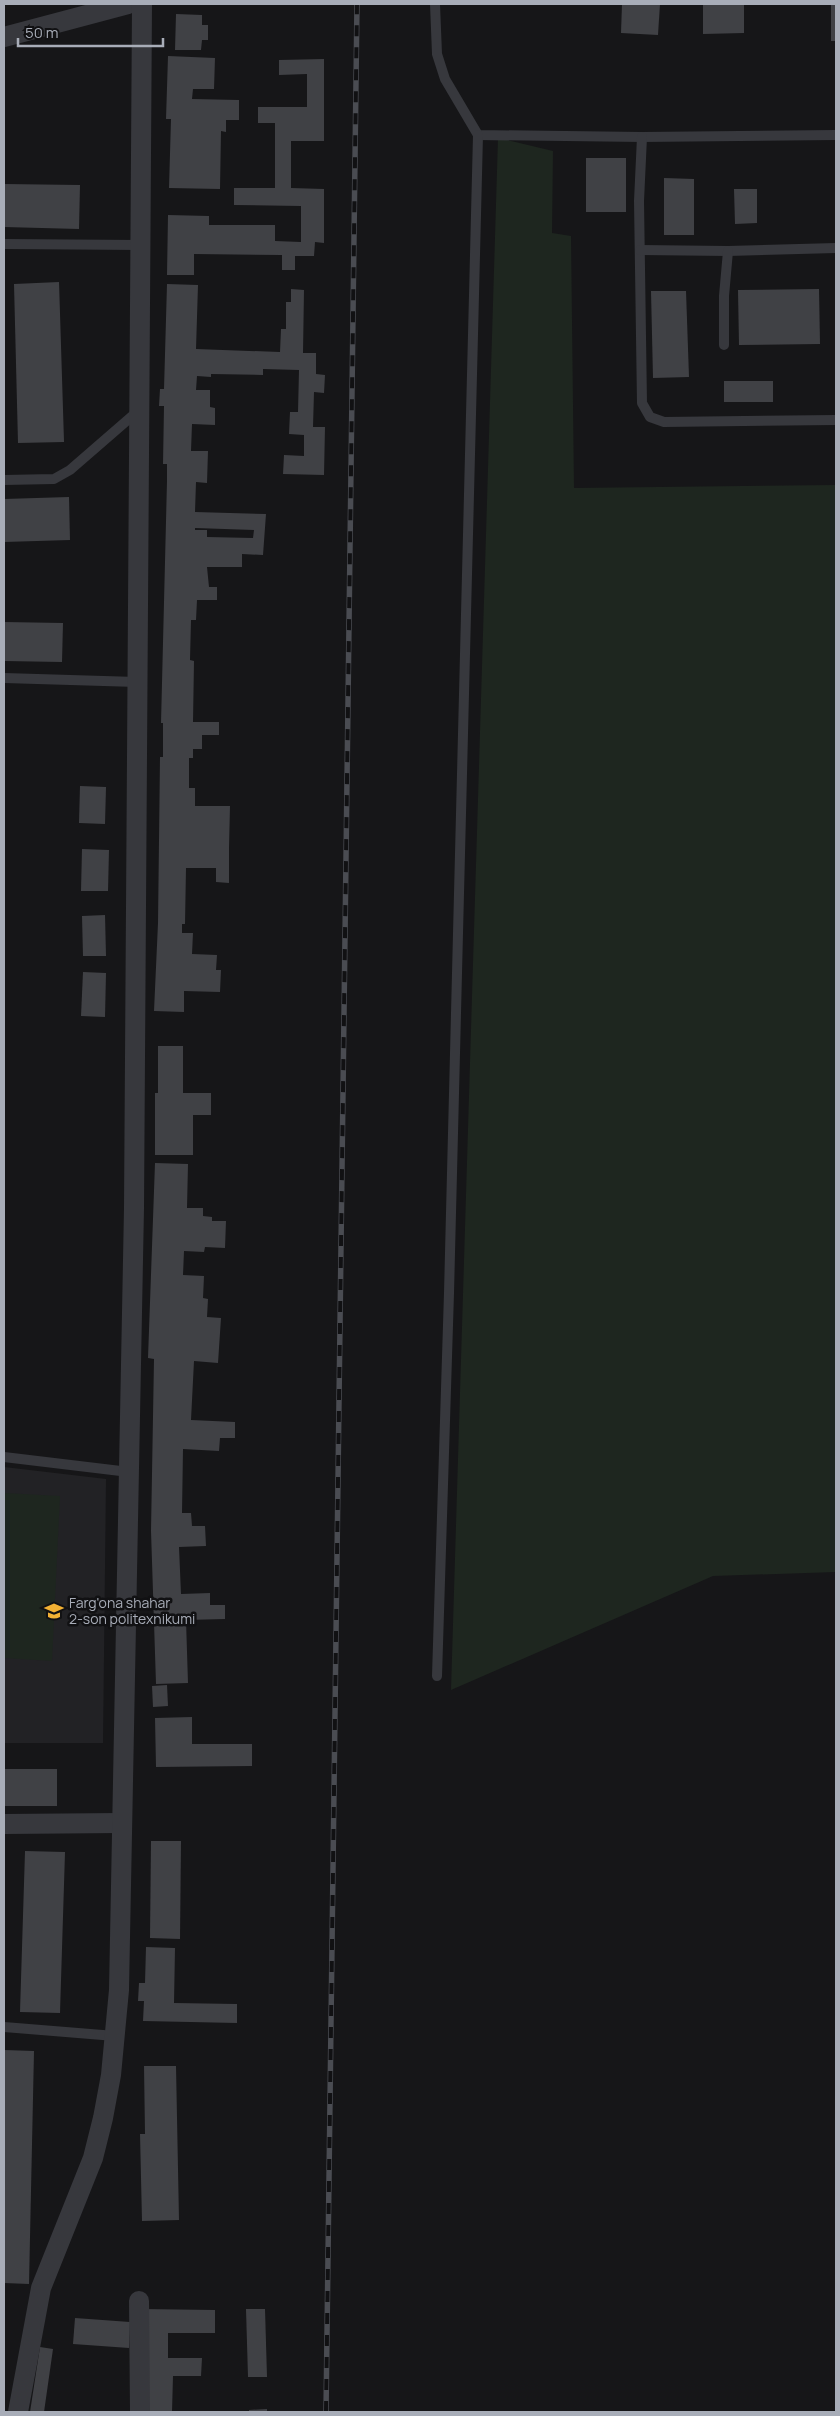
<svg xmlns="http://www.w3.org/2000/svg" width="840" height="2416" font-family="Manrope,sans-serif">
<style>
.built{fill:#222225}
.green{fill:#1e261f}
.building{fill:#404145;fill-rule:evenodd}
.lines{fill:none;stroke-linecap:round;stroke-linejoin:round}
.service{stroke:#37383d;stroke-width:10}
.minor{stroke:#37383d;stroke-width:20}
.rail-casing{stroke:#4a4c52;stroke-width:5.5}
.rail{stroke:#111113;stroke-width:4;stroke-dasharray:11;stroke-linecap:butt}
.labels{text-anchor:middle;stroke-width:5;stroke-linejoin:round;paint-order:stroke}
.poi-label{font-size:14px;fill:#a8adb8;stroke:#111113;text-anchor:start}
</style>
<rect width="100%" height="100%" fill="#161618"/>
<polygon class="built" points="4,1467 106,1479 103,1743 4,1743"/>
<g class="green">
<polygon points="498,138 553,151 552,233 571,236 574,488 836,485 836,1572 713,1576 451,1690"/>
<polygon points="4,1493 60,1496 52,1661 4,1658"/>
</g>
<g class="building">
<polygon points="622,4 660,4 658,35 621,33"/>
<polygon points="703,4 744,4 744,33 703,34"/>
<rect x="831" y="4" width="5" height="37"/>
<polygon points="176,14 202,15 202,25 208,25 208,40 202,40 201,50 175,50"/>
<polygon points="168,56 215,58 214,89 193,89 192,99 239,100 239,120 226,120 226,132 221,131 220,189 169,188 171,119 166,119"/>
<polygon points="324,59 324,141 291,141 291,188 324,189 324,243 315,242 314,256 295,256 295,270 282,270 282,255 194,254 194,275 167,275 168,215 209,216 209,225 275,225 275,241 301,242 301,206 234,205 234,188 275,188 275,123 258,123 258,107 307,107 307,74 279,75 279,60"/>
<rect x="586" y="158" width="40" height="54"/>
<polygon points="664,178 694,179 694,235 664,235"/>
<polygon points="4,184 80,185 79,229 4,227"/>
<polygon points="734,189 757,189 757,223 735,224"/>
<polygon points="59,282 64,442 18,443 14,284"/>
<path d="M 167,284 L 198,285 L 196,349 L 280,352 L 281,329 L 286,329 L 286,302 L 291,302 L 291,289 L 304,290 L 303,353 L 316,353 L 316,374 L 325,375 L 324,393 L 314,392 L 313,427 L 325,427 L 324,475 L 283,474 L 284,455 L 304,456 L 304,435 L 289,434 L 290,412 L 298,412 L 299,370 L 263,369 L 263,375 L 211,374 L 211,377 L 197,376 L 196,390 L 210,390 L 210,407 L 215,408 L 215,425 L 192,424 L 191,451 L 208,451 L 207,483 L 196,482 L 195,512 L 266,514 L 263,555 L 242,554 L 242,567 L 207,567 L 209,587 L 217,587 L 217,600 L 197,600 L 196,620 L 191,620 L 190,660 L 194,661 L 193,722 L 219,722 L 219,735 L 202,735 L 202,749 L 193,749 L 193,758 L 189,758 L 189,788 L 195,788 L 195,806 L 230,806 L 229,848 L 229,883 L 216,882 L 216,868 L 186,868 L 185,924 L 182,924 L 182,933 L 193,933 L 192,954 L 217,955 L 216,970 L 221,970 L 220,992 L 184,991 L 184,1012 L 154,1011 L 158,923 L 160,757 L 163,757 L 163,723 L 161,723 L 167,481 L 167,464 L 163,464 L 164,406 L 159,406 L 160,389 L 164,389 ZM 195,528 L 254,530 L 253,538 L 207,537 L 207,530 L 195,530 Z"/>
<polygon points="819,289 820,344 739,345 738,290"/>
<polygon points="651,291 686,291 689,377 653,378"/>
<rect x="724" y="381" width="49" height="21"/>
<polygon points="69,497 70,540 4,542 4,499"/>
<polygon points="4,622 63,623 62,662 4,661"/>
<polygon points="80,786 106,787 105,824 79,823"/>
<polygon points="82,849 109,850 108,891 81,891"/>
<polygon points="105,915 106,956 83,956 82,916"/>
<polygon points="83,972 106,973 105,1017 81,1016"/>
<polygon points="158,1046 183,1046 183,1093 211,1093 211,1115 193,1115 193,1155 155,1155 155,1093 158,1093"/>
<polygon points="155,1163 188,1164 187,1208 203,1208 203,1216 212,1217 212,1221 226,1221 225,1248 205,1247 204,1252 184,1251 183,1275 204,1276 203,1298 208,1299 207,1317 221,1318 218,1363 194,1361 191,1420 235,1422 235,1438 220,1438 219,1451 183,1449 182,1513 191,1513 192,1526 205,1526 206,1546 179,1547 181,1594 210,1593 210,1605 225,1605 225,1619 186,1620 188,1683 156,1684 151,1531 154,1359 148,1358"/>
<polygon points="167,1685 168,1706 153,1707 152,1686"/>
<polygon points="192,1717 192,1744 252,1744 252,1766 156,1767 155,1718"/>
<rect x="4" y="1769" width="53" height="37"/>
<polygon points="151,1841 181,1841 180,1939 150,1938"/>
<polygon points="25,1851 65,1852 60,2013 20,2012"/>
<polygon points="146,1947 175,1948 174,2003 237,2004 237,2023 143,2021 144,2001 138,2001 139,1983 145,1983"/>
<polygon points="4,2050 34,2051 29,2284 4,2283"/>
<polygon points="144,2066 176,2066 179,2220 142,2221 140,2134 145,2134"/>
<polygon points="141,2309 215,2310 215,2333 168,2333 168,2358 202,2358 201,2376 173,2376 172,2412 143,2412"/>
<polygon points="246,2309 265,2309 267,2377 248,2377"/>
<polygon points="75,2318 130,2322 129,2348 73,2344"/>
<polygon points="40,2347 53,2349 44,2412 30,2412"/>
<polygon points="267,2409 267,2412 249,2412 249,2410"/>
</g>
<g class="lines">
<g class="service">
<polyline points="435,4 437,54 445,79 478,135 642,137 836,135"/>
<polyline points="642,137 639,201 642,403 650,417 664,422 836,420"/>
<polyline points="4,244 140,245"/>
<polyline points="640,250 728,251 836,248"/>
<polyline points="724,345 724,296 728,251"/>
<polyline points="4,480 54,479 70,470 138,411"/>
<polyline points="4,678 137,682"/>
<polyline points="4,1457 129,1472"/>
<polyline points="437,1676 449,1293 478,135"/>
<polyline points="4,2027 115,2036"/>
</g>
<g class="minor">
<polyline points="4,37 128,4"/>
<polyline points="4,1824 121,1823"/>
<polyline points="139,2301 140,2412"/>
<polyline points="18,2412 41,2288 93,2158 103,2118 111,2075 119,1990 134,1208 142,4"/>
</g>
<g class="rail-casing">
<polyline id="rail" points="326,2412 357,4"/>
</g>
<use href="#rail" class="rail"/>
</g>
<defs>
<g id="university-bare" transform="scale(1.5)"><path d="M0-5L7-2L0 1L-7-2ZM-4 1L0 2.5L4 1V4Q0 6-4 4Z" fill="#f2b134" stroke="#111113" stroke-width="2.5" paint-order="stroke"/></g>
</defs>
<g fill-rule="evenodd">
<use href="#university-bare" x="54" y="1611"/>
</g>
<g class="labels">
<g class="poi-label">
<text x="69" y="1608">Farg'ona shahar<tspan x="69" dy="16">2-son politexnikumi</tspan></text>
</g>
</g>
<rect width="840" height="2416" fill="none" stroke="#a8adb8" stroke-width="10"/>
<path d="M18 38v8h145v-8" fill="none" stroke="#a8adb8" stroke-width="2.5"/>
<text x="25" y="38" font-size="15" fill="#a8adb8" stroke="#111113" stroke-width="4" paint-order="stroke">50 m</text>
</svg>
